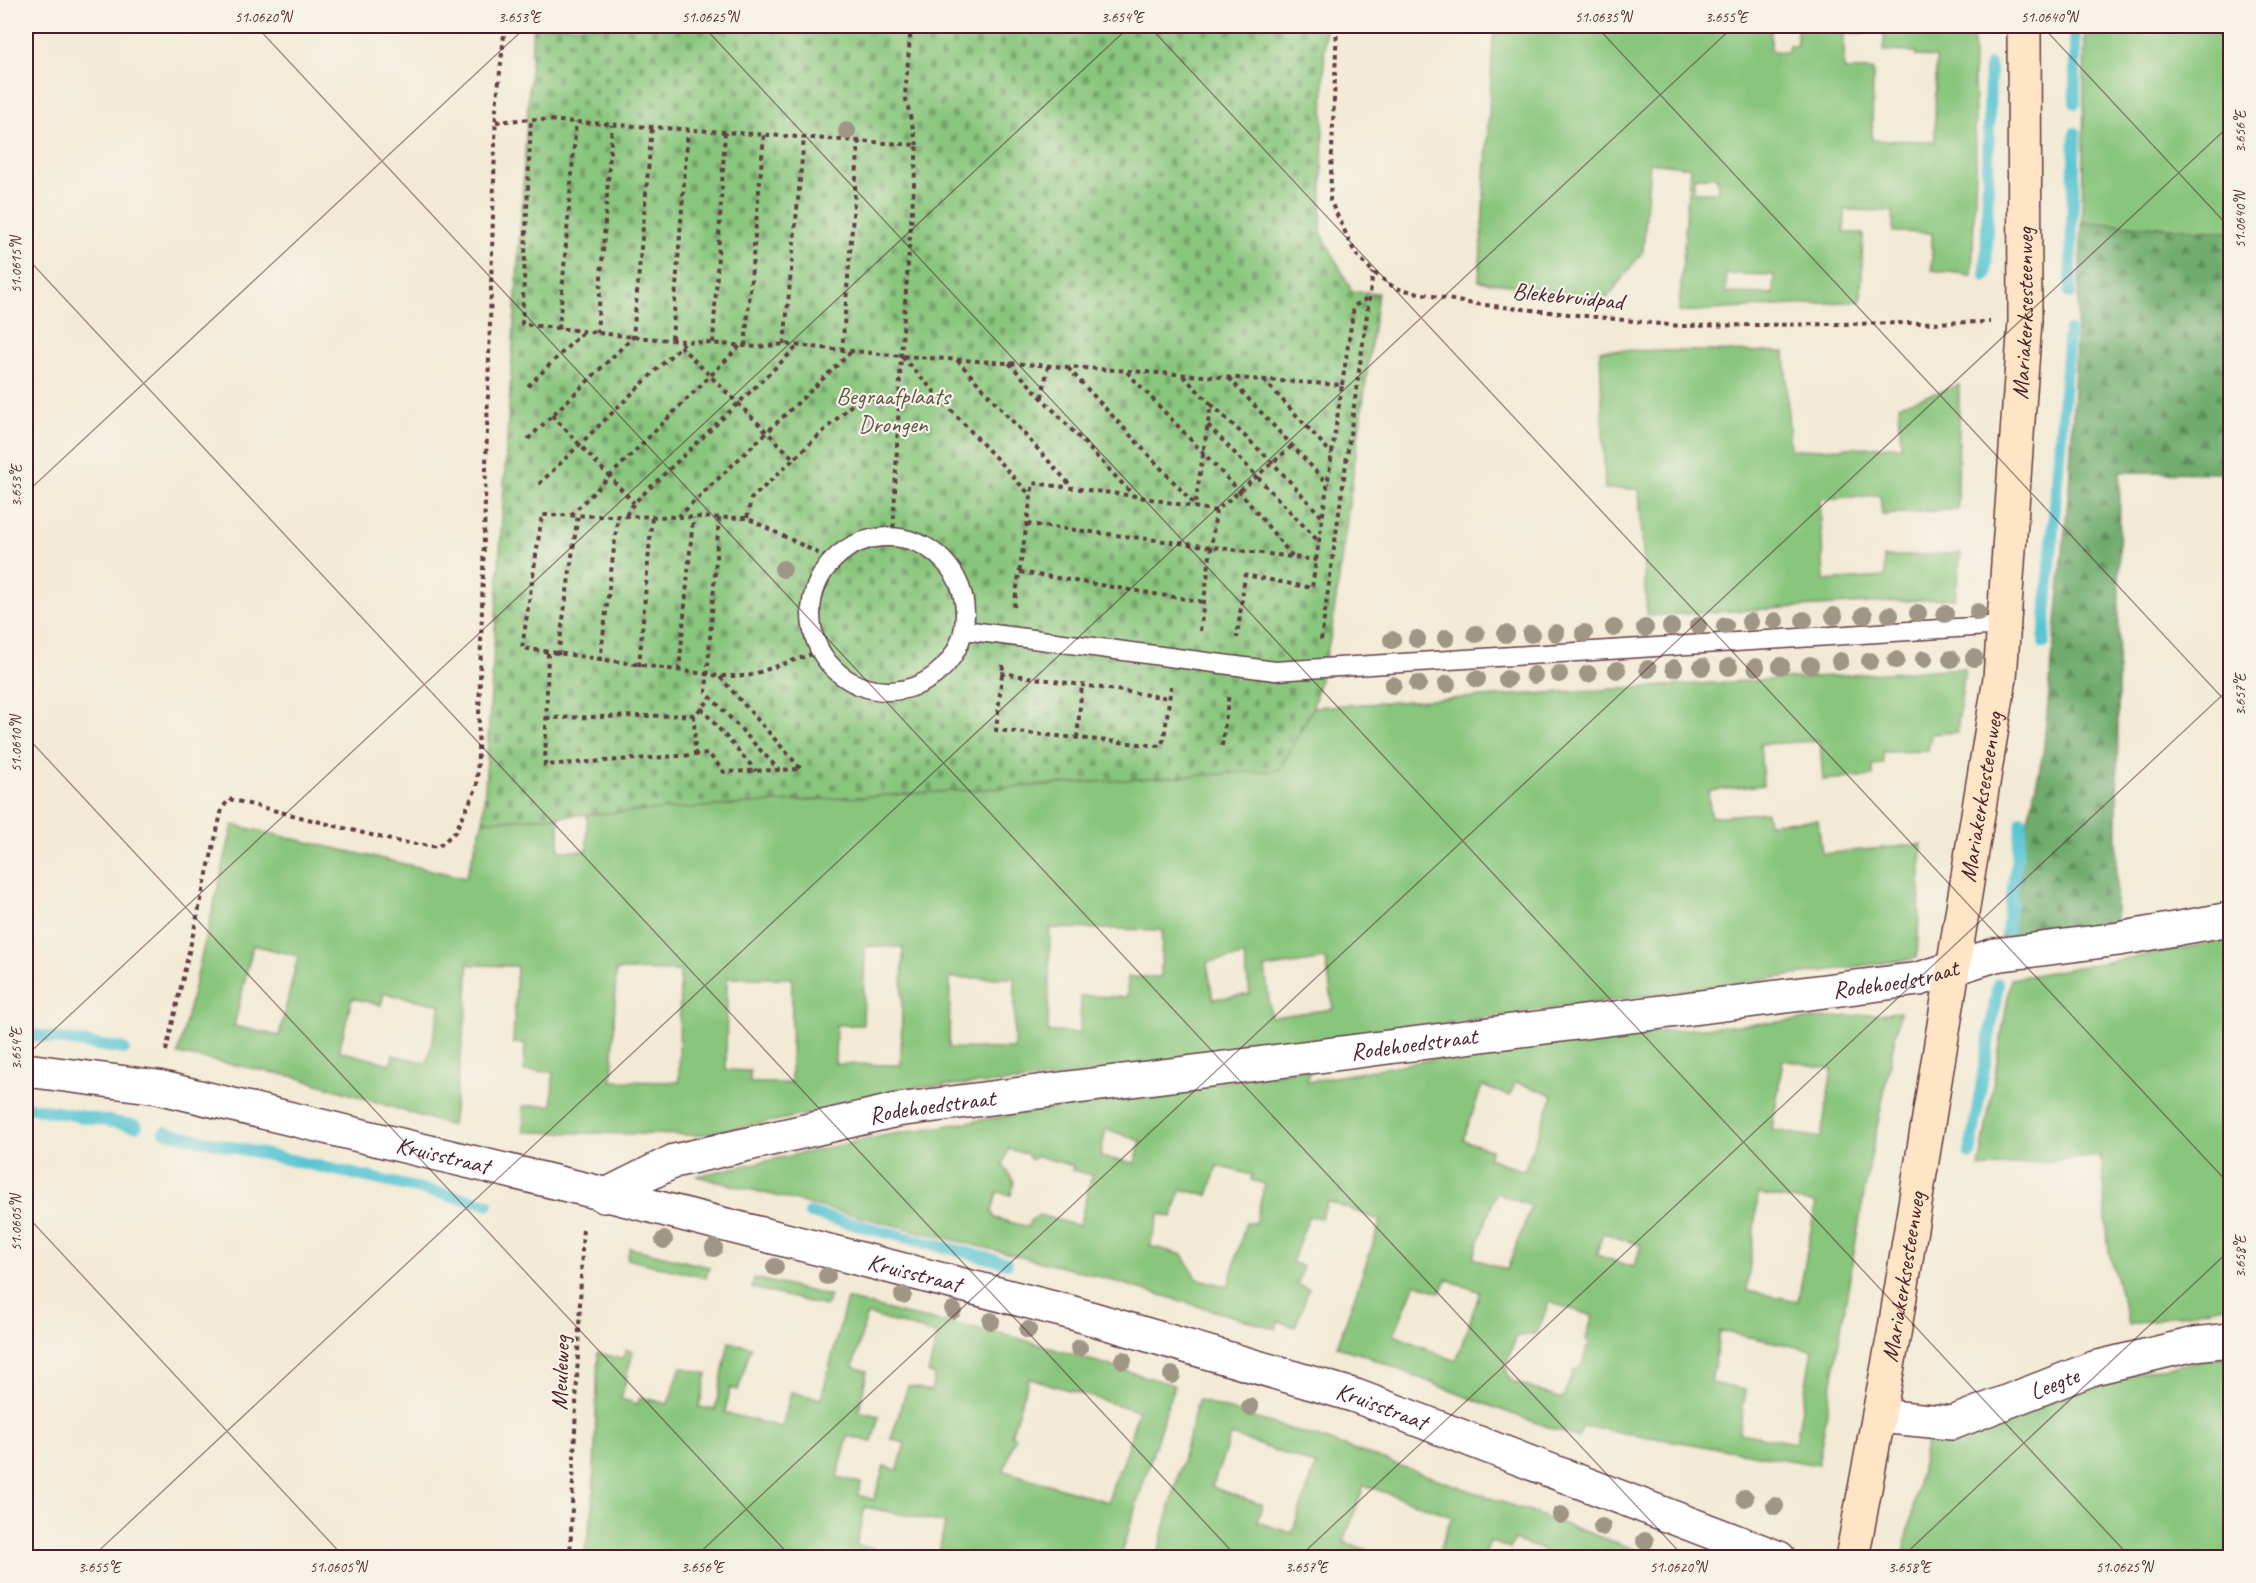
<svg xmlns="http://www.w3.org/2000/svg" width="2256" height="1583" font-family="Caveat,sans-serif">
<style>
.green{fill:#89c67d;stroke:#6a7254;stroke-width:1.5;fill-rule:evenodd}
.forest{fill:url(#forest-firs);stroke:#5c654c;stroke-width:1.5}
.cemetery{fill:url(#cemetery-stones);stroke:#6a7254;stroke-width:1.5}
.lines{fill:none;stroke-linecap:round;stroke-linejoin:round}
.stream{stroke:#59c5d3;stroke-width:12}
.lane-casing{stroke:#633d44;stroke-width:21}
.street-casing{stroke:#633d44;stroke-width:36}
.secondary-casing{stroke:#633d44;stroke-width:36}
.path{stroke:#633d44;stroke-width:4;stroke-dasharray:4.5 4.5;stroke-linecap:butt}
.lane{stroke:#fff;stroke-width:18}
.street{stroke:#fff;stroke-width:33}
.secondary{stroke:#fde5c5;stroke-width:33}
.tree{fill:#a09685}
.ticks{fill:none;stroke:#4a1f2b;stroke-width:1.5;stroke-opacity:0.45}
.labels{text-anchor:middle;stroke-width:4.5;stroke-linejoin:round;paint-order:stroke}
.street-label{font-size:24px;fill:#4a1f2b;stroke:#f7f3e8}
.park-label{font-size:24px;fill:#5d5144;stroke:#f7f3e8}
.neatline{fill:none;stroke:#4a1f2b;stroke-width:2}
.ticks-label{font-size:15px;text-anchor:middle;fill:#4a1f2b}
</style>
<defs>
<pattern id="forest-firs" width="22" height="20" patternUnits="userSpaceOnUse" patternTransform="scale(1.5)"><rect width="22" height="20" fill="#6eab6c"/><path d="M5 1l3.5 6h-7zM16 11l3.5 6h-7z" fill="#5c8b59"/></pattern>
<pattern id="cemetery-stones" width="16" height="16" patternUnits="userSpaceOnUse" patternTransform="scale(1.5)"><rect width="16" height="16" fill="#89c67d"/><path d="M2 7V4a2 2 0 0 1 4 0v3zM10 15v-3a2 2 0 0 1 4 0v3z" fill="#72a067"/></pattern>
</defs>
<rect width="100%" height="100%" fill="#f7f3e8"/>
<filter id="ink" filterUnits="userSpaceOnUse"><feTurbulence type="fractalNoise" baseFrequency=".0167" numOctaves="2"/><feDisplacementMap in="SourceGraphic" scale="12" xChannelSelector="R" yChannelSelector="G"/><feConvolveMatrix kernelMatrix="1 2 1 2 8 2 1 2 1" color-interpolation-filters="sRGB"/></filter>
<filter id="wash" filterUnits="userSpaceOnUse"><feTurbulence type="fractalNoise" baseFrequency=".008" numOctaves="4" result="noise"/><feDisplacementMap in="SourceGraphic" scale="24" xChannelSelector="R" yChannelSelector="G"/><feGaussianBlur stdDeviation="1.35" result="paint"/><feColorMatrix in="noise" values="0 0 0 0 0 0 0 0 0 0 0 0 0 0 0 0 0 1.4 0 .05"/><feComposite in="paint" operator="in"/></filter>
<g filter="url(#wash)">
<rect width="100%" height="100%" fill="#f2ead4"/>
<g class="green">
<path d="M 1494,26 L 1771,26 L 1771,51 L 1788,52 L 1789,45 L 1797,45 L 1797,26 L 1973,26 L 1976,166 L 1972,275 L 1932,270 L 1932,233 L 1893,232 L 1893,211 L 1845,210 L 1844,233 L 1863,233 L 1861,301 L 1679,312 L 1690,167 L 1650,162 L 1643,251 L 1607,298 L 1479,281 ZM 1844,33 L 1884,33 L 1884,51 L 1916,52 L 1916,56 L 1936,57 L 1935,141 L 1872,140 L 1873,70 L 1844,70 ZM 1694,177 L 1717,177 L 1718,192 L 1694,192 ZM 1726,274 L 1774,275 L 1773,294 L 1726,293 Z"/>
<polygon points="2085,26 2230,26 2230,232 2082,222"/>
<polygon points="1600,350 1785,352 1790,450 1901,446 1899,405 1959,385 1958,509 1882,515 1880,495 1820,499 1824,581 1885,577 1884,557 1961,553 1955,598 1647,616 1639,489 1605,489"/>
<path d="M 1965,668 L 1957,732 L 1931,734 L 1928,751 L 1883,752 L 1883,764 L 1873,765 L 1873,776 L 1823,780 L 1820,741 L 1760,744 L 1763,785 L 1708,791 L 1711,817 L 1766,812 L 1768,823 L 1818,820 L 1822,854 L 1922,844 L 1917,958 L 1033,1081 L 915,1087 L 810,1114 L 701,1135 L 524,1132 L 523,1106 L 552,1105 L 553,1072 L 524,1071 L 525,1043 L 513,1043 L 517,966 L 472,965 L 468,962 L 467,1006 L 452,1126 L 296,1077 L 178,1054 L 233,825 L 466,878 L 483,821 L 559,817 L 559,851 L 587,851 L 587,814 L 1279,770 L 1313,707 ZM 1050,928 L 1162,930 L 1161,977 L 1128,977 L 1127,997 L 1081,996 L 1080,1033 L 1048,1032 ZM 253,945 L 298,956 L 279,1036 L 234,1026 ZM 865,946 L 903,947 L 901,1065 L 835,1064 L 836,1025 L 863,1025 ZM 1244,956 L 1250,994 L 1213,999 L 1207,962 ZM 1326,959 L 1333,1009 L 1271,1017 L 1265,968 ZM 616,970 L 680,971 L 679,1082 L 612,1081 ZM 727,978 L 792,978 L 791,1083 L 750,1083 L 750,1071 L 726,1070 ZM 950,978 L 1015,978 L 1014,1049 L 949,1048 ZM 384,993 L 441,1005 L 427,1063 L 393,1055 L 391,1064 L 339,1051 L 352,998 L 381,1005 Z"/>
<polygon points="2230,940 2230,1305 2129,1325 2109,1252 2101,1156 1979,1168 2011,979"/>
<path d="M 1900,1012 L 1865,1187 L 1818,1465 L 1583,1426 L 1578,1438 L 1469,1398 L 1361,1354 L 1337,1347 L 1381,1221 L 1328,1201 L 1321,1218 L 1309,1216 L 1292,1262 L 1303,1267 L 1297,1285 L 1309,1289 L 1295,1327 L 1278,1321 L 1276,1329 L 1090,1274 L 696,1176 L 887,1135 L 1310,1068 L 1307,1082 L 1467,1053 L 1605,1036 ZM 1783,1060 L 1832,1069 L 1821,1138 L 1772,1130 ZM 1515,1082 L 1553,1095 L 1524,1171 L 1488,1158 L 1491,1150 L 1463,1140 L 1482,1086 L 1510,1096 ZM 1106,1129 L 1141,1141 L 1135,1163 L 1100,1157 ZM 1008,1149 L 1027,1154 L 1031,1160 L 1038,1156 L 1073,1166 L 1072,1170 L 1092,1175 L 1079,1226 L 1039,1215 L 1030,1221 L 1028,1227 L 995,1218 L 992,1212 L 997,1192 L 1011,1195 L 1014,1182 L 1003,1165 ZM 1217,1166 L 1252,1175 L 1251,1180 L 1265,1184 L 1255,1223 L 1246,1222 L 1228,1287 L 1196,1278 L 1183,1255 L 1150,1246 L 1159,1214 L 1172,1217 L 1181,1189 L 1208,1196 ZM 1496,1193 L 1531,1206 L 1507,1270 L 1473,1258 ZM 1758,1194 L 1816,1203 L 1798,1301 L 1747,1291 ZM 1603,1233 L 1641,1245 L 1634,1267 L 1596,1255 ZM 1446,1279 L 1480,1292 L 1456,1361 L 1394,1335 L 1415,1283 L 1441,1293 ZM 1549,1302 L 1593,1316 L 1586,1338 L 1589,1344 L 1580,1368 L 1574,1370 L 1562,1399 L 1511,1381 L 1505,1367 L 1516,1337 L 1537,1333 ZM 1720,1331 L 1812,1350 L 1796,1443 L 1739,1433 L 1746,1390 L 1711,1383 Z"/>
<polygon points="630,1248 709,1267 706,1278 627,1259"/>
<polygon points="754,1278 830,1296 826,1306 752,1288"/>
<path d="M 847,1299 L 904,1314 L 1007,1335 L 1174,1385 L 1120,1557 L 938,1557 L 945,1523 L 865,1507 L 856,1545 L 910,1557 L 584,1557 L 593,1507 L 598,1353 L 622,1359 L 626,1350 L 633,1352 L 621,1399 L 638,1404 L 640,1397 L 668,1404 L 681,1367 L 707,1374 L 699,1407 L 715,1410 L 729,1342 L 751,1347 L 738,1390 L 730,1388 L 725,1413 L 782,1427 L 791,1392 L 821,1399 ZM 867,1314 L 938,1335 L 928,1373 L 935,1375 L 931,1391 L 908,1386 L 891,1439 L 905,1443 L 898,1470 L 884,1466 L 874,1500 L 858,1495 L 861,1483 L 837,1477 L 848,1436 L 872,1442 L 879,1416 L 859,1411 L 867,1371 L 853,1367 ZM 1029,1378 L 1138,1411 L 1121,1469 L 1118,1469 L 1108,1502 L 1004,1471 L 1015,1437 L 1011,1435 Z"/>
<polygon points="2230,1356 2230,1557 1903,1558 1927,1439 1945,1441 2113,1377"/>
<path d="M 1198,1400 L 1344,1446 L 1657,1557 L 1541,1557 L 1544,1550 L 1514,1540 L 1510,1549 L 1490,1541 L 1484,1557 L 1437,1557 L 1452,1516 L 1364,1485 L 1344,1542 L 1388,1557 L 1157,1557 ZM 1231,1435 L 1316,1465 L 1292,1533 L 1257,1522 L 1262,1505 L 1212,1487 Z"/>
</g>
<polygon class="forest" points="2082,222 2230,232 2230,473 2120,472 2116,931 2001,938 2043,754 2069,489"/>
<polygon class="cemetery" points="533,26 1325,26 1321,232 1352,291 1378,293 1331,635 1313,707 1279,770 483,821"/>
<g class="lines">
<g class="stream">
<polyline points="2075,26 2075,103"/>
<polyline points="1986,276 1990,65"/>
<polyline points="2070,293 2075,133"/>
<polyline points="2044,643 2069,331"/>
<polyline points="2007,931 2022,821"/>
<polyline points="26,1034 124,1049"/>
<polyline points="26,1107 137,1126"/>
<polyline points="165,1132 488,1204"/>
<polyline points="1970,1154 1998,984"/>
<polyline points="810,1213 1007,1263"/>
</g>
</g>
</g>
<g filter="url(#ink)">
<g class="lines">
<g class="lane-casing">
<g id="lane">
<circle cx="888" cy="614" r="77"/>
<polyline points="964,630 1275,671 2004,625"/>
</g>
</g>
<g class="street-casing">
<g id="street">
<path id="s1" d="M 26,1070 L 158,1087 L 584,1189 L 1073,1313 L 1356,1396 L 1779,1558"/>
<path id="s2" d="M 604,1196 L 674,1161 L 897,1110 L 1919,979 L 1995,955 L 2119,939 L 2230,919"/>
<path id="s3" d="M 1879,1416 L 1952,1423 L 2094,1368 L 2195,1344 L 2230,1340"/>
</g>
</g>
<g class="secondary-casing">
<g id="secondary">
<path id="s4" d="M 1852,1558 L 1894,1334 L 2000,678 L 2025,321 L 2024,26"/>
</g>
</g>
<g class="path">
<polyline points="911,26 905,95 917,145"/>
<polyline points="1337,26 1330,200 1355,253 1373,272 1395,288 1467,303 1679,326 1990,322"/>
<polyline points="496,122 531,119"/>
<polyline points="559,329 576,122"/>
<polyline points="597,333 612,125"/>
<polyline points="672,339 688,130"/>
<polyline points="713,343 725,132"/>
<polyline points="784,344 804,138"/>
<polyline points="680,346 794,459"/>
<polyline points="745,346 764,135"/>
<polyline points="842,351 859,141"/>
<polyline points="902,357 1031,496"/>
<polyline points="957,360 1073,488"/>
<polyline points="1009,363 1133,495"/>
<polyline points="1068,368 1195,505"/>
<polyline points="1127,372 1239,491 1293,557"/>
<polyline points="1183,376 1211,404 1195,505"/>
<polyline points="1229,378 1328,484"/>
<polyline points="1264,380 1332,454"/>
<polyline points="1342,385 1354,306 1369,298"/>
<polyline points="528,386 583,332"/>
<polyline points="1042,397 1048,366"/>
<polyline points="1211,404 1272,462 1322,517"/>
<polyline points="552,415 634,503"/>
<polyline points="1208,425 1319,542"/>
<polyline points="528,439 633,337 652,127"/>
<polyline points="539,484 686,341"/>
<polyline points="571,515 740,346"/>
<polyline points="626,515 634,503 798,346"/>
<polyline points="678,517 851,352"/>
<polyline points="719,518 706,692 779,770"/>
<polyline points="747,518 751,499 860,397 899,402"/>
<polyline points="1027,524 1317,560"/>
<polyline points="893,537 901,356 917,145 531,119 522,324 633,337 758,347 784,344 901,356 1342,385 1312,588 1245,575 1237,638"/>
<polyline points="1020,572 1204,602"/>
<polyline points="1014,607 1033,483 1134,496 1216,511"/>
<polyline points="1200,631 1216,511 1292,446"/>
<polyline points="1321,640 1373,272"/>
<polyline points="821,651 748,676 719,676 522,648 542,515 747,518 832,560"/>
<polyline points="548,653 545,765 709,754 724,772 801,769 720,677"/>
<polyline points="558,655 578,514"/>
<polyline points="600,661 618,516"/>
<polyline points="1003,665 996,730 1160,746 1164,739 1171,686"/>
<polyline points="639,666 652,516"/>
<polyline points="679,671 693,518"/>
<polyline points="1001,673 1169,698"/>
<polyline points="701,708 756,771"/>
<polyline points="694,715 695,755"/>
<polyline points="546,718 694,715 712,698"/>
<polyline points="1077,738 1082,685"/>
<polyline points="1222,746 1229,693"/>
<polyline points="166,1051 222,809 229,799 395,841 438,847 455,832 477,787 496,108 505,26"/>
<polyline points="570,1558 583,1226"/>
</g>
<use href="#lane" class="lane"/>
<use href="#street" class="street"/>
<use href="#secondary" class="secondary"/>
</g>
<g class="tree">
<circle cx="847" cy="131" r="9"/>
<circle cx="783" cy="569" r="9"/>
<circle cx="1978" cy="612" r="9"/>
<circle cx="1918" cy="613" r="9"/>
<circle cx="1945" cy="614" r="9"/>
<circle cx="1864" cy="615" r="9"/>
<circle cx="1890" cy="615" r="9"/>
<circle cx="1834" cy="616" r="9"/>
<circle cx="1804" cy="620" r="9"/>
<circle cx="1775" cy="621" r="9"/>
<circle cx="1750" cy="622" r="9"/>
<circle cx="1698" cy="626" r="9"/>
<circle cx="1725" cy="626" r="9"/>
<circle cx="1671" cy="627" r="9"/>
<circle cx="1614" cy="628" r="9"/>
<circle cx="1645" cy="628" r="9"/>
<circle cx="1556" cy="633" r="9"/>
<circle cx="1584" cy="633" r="9"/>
<circle cx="1476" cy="634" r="9"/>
<circle cx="1506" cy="634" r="9"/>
<circle cx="1531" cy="634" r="9"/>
<circle cx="1446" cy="638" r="9"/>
<circle cx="1417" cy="639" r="9"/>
<circle cx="1392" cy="640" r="9"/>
<circle cx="1974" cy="658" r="9"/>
<circle cx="1924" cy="659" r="9"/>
<circle cx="1951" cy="659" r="9"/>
<circle cx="1896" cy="660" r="9"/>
<circle cx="1840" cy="661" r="9"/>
<circle cx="1870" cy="661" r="9"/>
<circle cx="1810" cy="665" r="9"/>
<circle cx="1781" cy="666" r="9"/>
<circle cx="1702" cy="667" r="9"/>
<circle cx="1729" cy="667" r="9"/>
<circle cx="1756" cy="667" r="9"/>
<circle cx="1674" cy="668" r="9"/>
<circle cx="1648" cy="669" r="9"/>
<circle cx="1617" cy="670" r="9"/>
<circle cx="1559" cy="674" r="9"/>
<circle cx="1588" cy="674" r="9"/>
<circle cx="1534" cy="675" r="9"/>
<circle cx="1477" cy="679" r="9"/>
<circle cx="1507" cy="679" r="9"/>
<circle cx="1418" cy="684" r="9"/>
<circle cx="1447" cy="684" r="9"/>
<circle cx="1393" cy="685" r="9"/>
<circle cx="664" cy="1240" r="9"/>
<circle cx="714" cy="1248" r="9"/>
<circle cx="775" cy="1267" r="9"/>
<circle cx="827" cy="1276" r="9"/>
<circle cx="903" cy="1295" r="9"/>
<circle cx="953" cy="1310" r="9"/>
<circle cx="991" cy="1321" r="9"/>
<circle cx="1028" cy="1330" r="9"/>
<circle cx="1079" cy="1348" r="9"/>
<circle cx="1123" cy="1360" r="9"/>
<circle cx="1172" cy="1375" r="9"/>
<circle cx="1250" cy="1407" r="9"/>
<circle cx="1745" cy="1498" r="9"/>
<circle cx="1775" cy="1506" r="9"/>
<circle cx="1561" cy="1515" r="9"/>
<circle cx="1602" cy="1527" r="9"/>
<circle cx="1645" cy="1541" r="9"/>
</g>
</g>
<path class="ticks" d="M 256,26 L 1685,1558M 703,26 L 2131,1558M 1149,26 L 2230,1185M 1596,26 L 2230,706M 2042,26 L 2230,228M 26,257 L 1238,1558M 26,493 L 527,26M 26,736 L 792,1558M 26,1056 L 1130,26M 26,1215 L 345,1558M 91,1558 L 1734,26M 694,1558 L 2230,125M 1298,1558 L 2230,688M 1901,1558 L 2230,1250"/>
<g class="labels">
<g class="street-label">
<text transform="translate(1568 296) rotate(6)" y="8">Blekebruidpad</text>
<text dy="8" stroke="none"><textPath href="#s4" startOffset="1258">Mariakerksesteenweg</textPath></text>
<text dy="8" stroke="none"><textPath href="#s4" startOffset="772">Mariakerksesteenweg</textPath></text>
<text dy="8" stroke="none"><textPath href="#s2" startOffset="1314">Rodehoedstraat</textPath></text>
<text dy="8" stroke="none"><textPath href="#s2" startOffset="828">Rodehoedstraat</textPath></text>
<text dy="8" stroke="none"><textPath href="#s2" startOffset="342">Rodehoedstraat</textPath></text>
<text dy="8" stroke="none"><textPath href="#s1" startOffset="426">Kruisstraat</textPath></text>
<text dy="8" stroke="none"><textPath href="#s1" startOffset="912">Kruisstraat</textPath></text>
<text dy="8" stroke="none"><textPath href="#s4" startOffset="286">Mariakerksesteenweg</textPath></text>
<text transform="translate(560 1373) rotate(-88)" y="8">Meuleweg</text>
<text dy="8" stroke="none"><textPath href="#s3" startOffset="183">Leegte</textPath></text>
<text dy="8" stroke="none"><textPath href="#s1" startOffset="1398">Kruisstraat</textPath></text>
</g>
<g class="park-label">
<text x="893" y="404">Begraafplaats<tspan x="893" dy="28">Drongen</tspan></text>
</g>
</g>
<rect width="2256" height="1583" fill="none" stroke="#f7f3e8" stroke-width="66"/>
<rect x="33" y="33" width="2190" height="1517" class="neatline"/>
<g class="ticks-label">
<text x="263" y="22">51.0620°N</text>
<text x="519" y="22">3.653°E</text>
<text x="710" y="22">51.0625°N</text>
<text x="1122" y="22">3.654°E</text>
<text x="1603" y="22">51.0635°N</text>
<text x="1726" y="22">3.655°E</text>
<text x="2049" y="22">51.0640°N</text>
<text transform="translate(2240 132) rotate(-90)" y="5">3.656°E</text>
<text transform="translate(2240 220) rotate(-90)" y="5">51.0640°N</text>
<text transform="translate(16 265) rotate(-90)" y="5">51.0615°N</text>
<text transform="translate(16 486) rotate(-90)" y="5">3.653°E</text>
<text transform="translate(2240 695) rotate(-90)" y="5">3.657°E</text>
<text transform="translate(16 744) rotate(-90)" y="5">51.0610°N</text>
<text transform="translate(16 1049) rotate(-90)" y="5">3.654°E</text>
<text transform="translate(16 1223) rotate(-90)" y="5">51.0605°N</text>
<text transform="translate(2240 1257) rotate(-90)" y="5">3.658°E</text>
<text x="99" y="1572">3.655°E</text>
<text x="338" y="1572">51.0605°N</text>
<text x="702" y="1572">3.656°E</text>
<text x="1306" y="1572">3.657°E</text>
<text x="1678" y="1572">51.0620°N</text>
<text x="1909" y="1572">3.658°E</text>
<text x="2124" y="1572">51.0625°N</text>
</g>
</svg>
